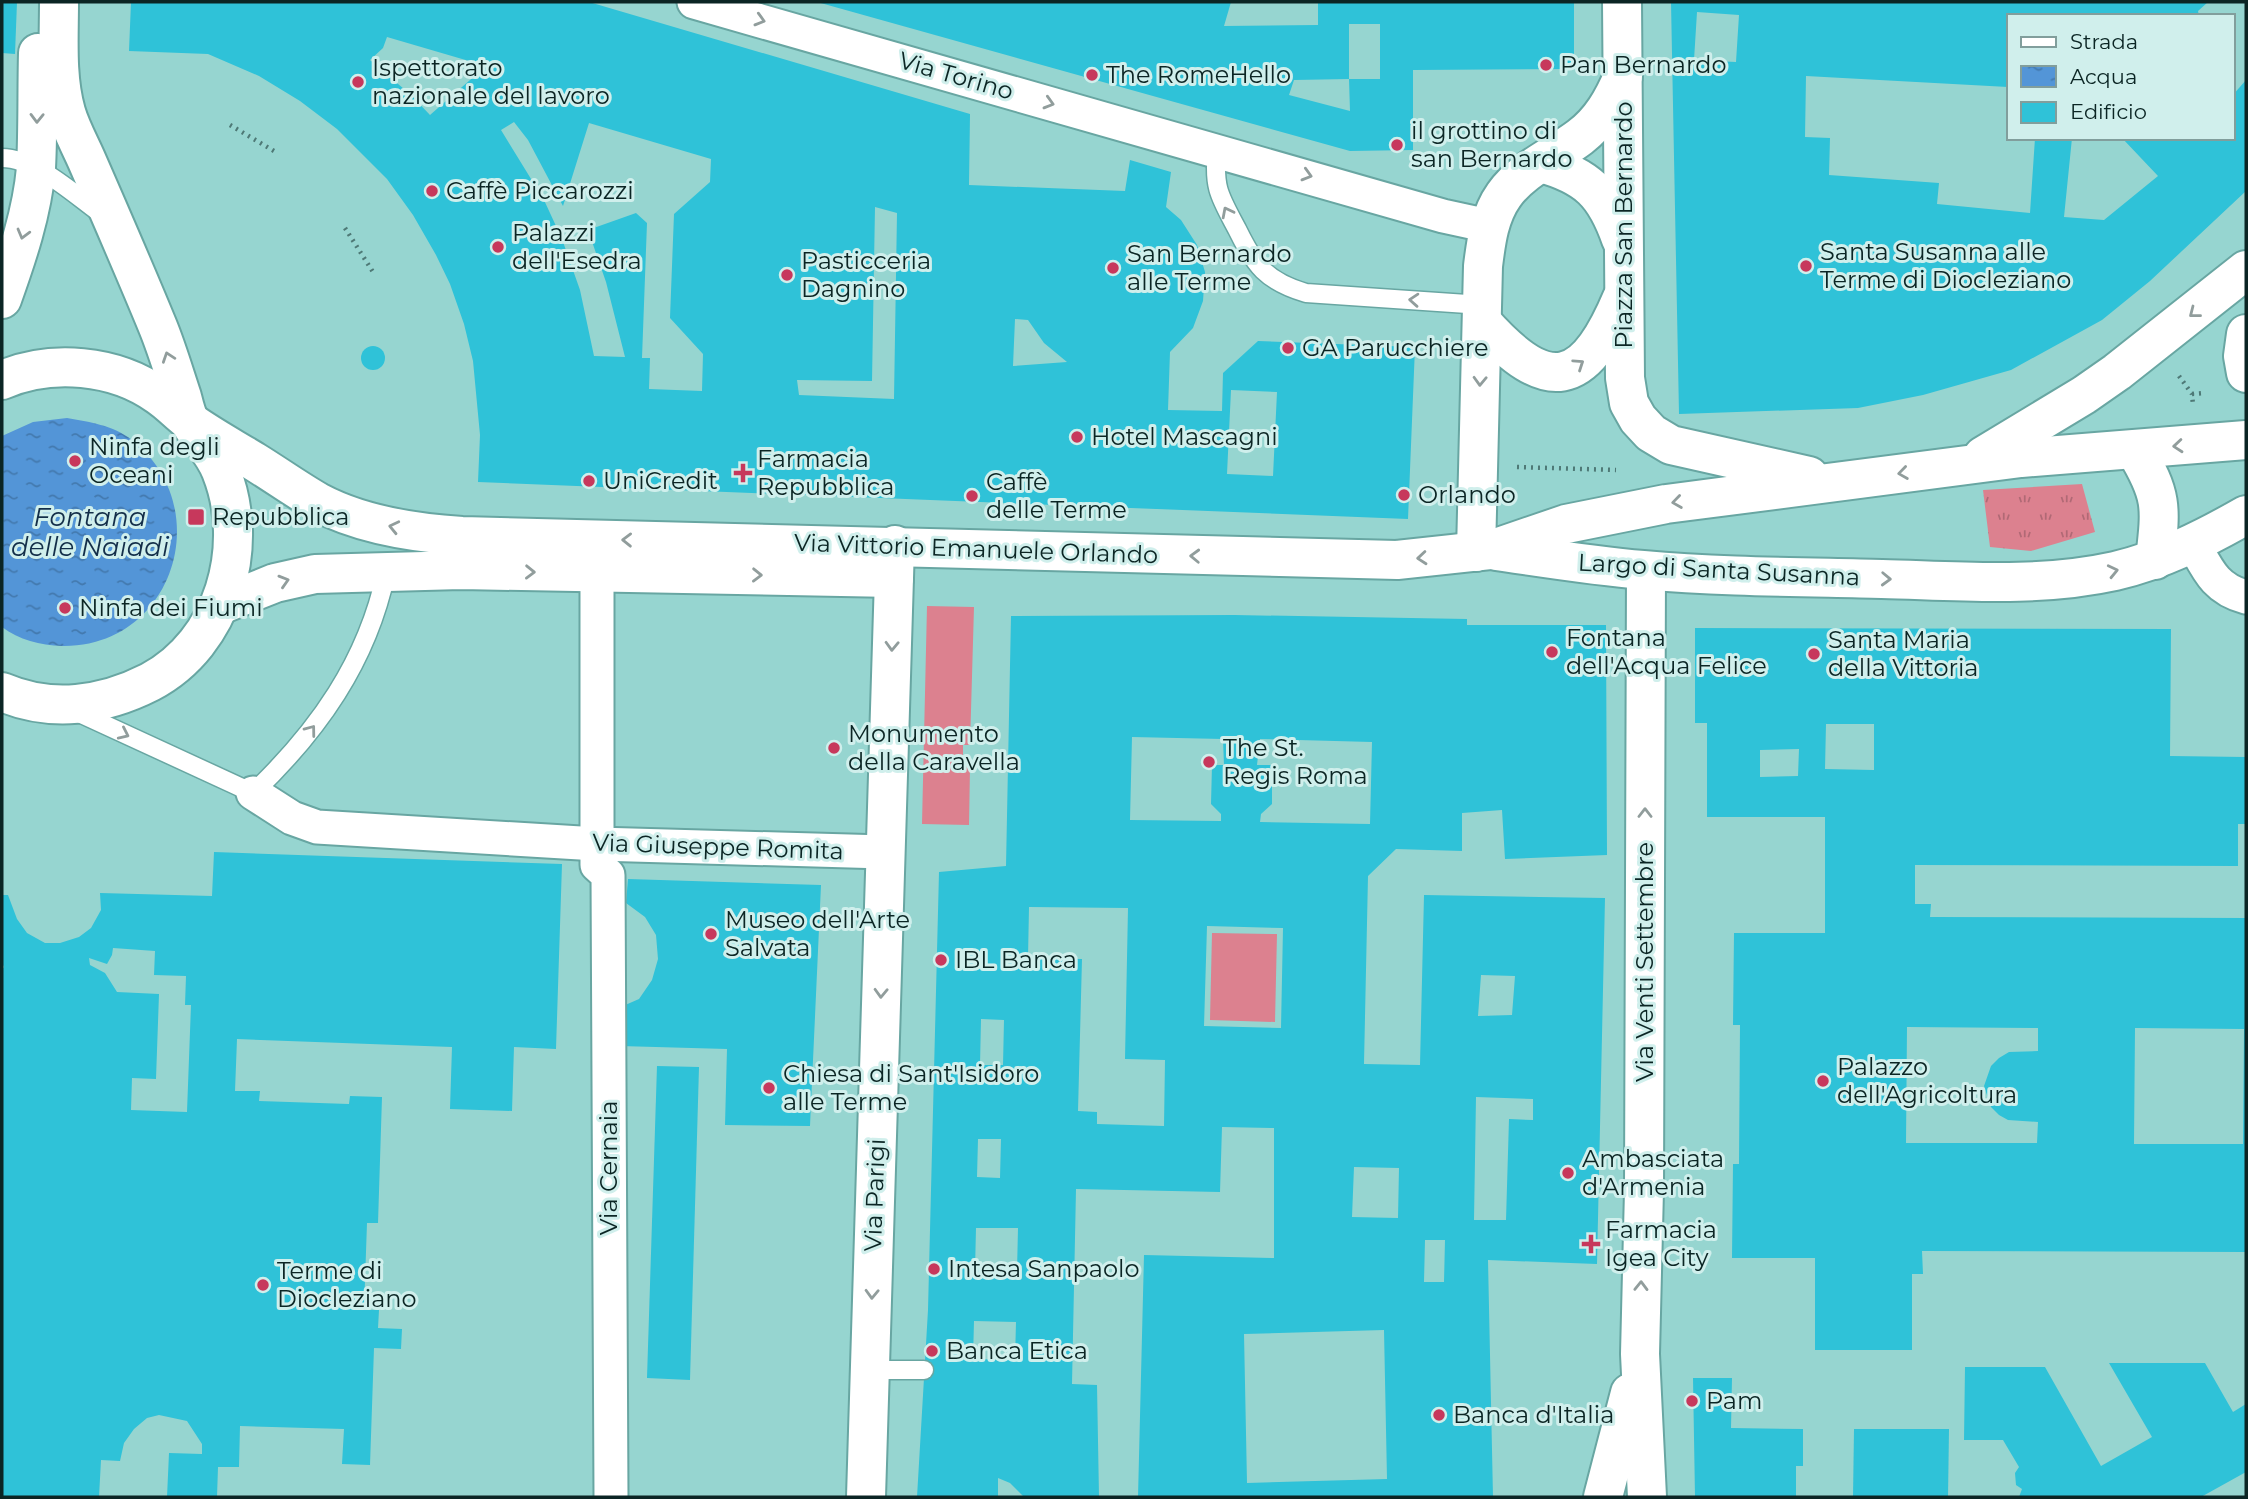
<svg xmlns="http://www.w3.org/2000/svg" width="2248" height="1499" font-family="Montserrat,sans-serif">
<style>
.grass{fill:url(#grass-tufts)}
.garden{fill:#dc818f}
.water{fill:url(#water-ripples)}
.building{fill:#2fc2d8;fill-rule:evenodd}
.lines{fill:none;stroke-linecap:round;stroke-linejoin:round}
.lane-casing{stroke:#68a6a2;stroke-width:21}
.street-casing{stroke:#68a6a2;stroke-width:37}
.secondary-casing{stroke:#68a6a2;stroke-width:42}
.path{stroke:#4e7976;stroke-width:4.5;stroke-dasharray:2 5;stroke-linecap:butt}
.lane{stroke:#fff;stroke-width:18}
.street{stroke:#fff;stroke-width:33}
.secondary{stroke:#fff;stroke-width:38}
.oneway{stroke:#919d9c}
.poi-dot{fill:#c7385c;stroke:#d0efec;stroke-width:2.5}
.labels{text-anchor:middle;stroke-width:6;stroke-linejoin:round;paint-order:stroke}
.poi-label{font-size:24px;fill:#0b2524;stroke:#d0efec;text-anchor:start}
.street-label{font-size:24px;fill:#0b2524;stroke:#d0efec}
.water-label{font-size:26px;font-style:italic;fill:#132e49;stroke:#d0efec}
</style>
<defs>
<pattern id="grass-tufts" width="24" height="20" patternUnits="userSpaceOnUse" patternTransform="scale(1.75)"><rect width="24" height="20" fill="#dc818f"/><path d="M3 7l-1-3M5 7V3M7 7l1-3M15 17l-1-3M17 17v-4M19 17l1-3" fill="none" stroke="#b16975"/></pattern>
<pattern id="water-ripples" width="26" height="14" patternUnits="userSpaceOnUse" patternTransform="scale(1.75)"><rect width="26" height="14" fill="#5395d7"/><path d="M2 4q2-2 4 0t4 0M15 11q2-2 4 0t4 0" fill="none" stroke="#4379ae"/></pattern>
</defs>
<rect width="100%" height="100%" fill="#96d5d0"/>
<polygon class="grass" points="2082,484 2095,532 2031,551 1990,547 1983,490"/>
<g class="garden">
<polygon points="927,606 974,607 970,745 963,745 963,766 970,767 969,825 922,824"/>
<polygon points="1212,933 1277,934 1275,1022 1210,1020"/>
</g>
<path class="water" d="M 67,418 C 89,422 113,425 132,440 C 218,508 173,648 62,646 C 40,645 19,640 2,627 L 2,436 L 33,422 Z"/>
<g class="building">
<polygon points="2,2 17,2 15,54 2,53"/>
<path d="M 131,2 L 589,2 L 970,114 L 969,185 L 1125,191 L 1130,160 L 1171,172 L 1166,207 L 1181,220 L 1197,245 L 1205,272 L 1203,301 L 1193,328 L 1170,352 L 1168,410 L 1222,411 L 1223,373 L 1258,341 L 1415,347 L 1408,519 L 478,482 L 480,435 L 473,361 L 464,324 L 450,284 L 436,255 L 413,215 L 387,179 L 337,129 L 300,101 L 259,76 L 208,54 L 129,51 ZM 387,37 L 486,66 L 430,115 L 411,95 L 370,60 L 383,48 ZM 514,122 L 528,140 L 563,206 L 589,123 L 711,159 L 710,182 L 674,214 L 670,318 L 703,354 L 702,391 L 649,389 L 650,358 L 642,358 L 647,223 L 636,213 L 588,230 L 606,282 L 625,357 L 594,356 L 580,290 L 562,239 L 544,200 L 501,130 ZM 875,207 L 897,213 L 894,399 L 799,395 L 797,380 L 872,381 ZM 1015,319 L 1028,320 L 1044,343 L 1067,362 L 1013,366 ZM 1231,390 L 1277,392 L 1273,476 L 1227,474 Z"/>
<path d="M 817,2 L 1231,2 L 1224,26 L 1318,25 L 1318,2 L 1574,2 L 1574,69 L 1413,70 L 1413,150 L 1350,151 ZM 1349,24 L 1380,24 L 1380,79 L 1349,79 L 1350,111 L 1289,95 L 1294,80 L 1349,79 Z"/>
<path d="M 1671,2 L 2208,2 L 2198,11 L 2199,16 L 2008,16 L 2008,87 L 1806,76 L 1805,137 L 1830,138 L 1829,175 L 1939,183 L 1937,204 L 2030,213 L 2035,138 L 2072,138 L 2064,217 L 2104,220 L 2158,176 L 2122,138 L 2232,138 L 2232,96 L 2246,80 L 2246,191 L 2150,281 L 2102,320 L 2011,370 L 1923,395 L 1858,408 L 1679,414 ZM 1697,12 L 1739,15 L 1736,62 L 1694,60 Z"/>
<circle cx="373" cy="358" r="12"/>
<path d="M 1234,615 L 1467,619 L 1467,625 L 1606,625 L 1607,855 L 1505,859 L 1502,810 L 1462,813 L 1462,851 L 1396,849 L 1368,876 L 1364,1064 L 1420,1065 L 1424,895 L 1605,898 L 1597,1264 L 1488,1260 L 1493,1497 L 1138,1497 L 1144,1255 L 1274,1258 L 1274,1128 L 1222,1127 L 1220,1192 L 1076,1189 L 1072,1384 L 1097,1385 L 1099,1497 L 1024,1497 L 1010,1483 L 998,1478 L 998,1497 L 917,1497 L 928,1310 L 939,872 L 1006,866 L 1011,616 ZM 1132,737 L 1223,739 L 1224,765 L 1212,765 L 1211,804 L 1221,814 L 1221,821 L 1130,820 ZM 1260,739 L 1372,742 L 1370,824 L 1260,822 L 1261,814 L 1272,804 L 1272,765 L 1257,765 ZM 1029,907 L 1128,908 L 1125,1059 L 1165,1060 L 1164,1126 L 1097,1124 L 1097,1112 L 1078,1111 L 1082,959 L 1028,958 ZM 1207,926 L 1283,928 L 1281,1028 L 1204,1026 ZM 1481,975 L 1515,976 L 1512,1015 L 1478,1016 ZM 981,1019 L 1004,1020 L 1003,1065 L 980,1065 ZM 1476,1097 L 1533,1099 L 1533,1120 L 1509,1119 L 1506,1220 L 1474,1220 ZM 978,1139 L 1001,1139 L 1000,1178 L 977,1177 ZM 1354,1167 L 1399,1168 L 1398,1218 L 1352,1217 ZM 976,1228 L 1018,1228 L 1017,1271 L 975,1270 ZM 1425,1240 L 1445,1240 L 1444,1282 L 1424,1282 ZM 974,1321 L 1016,1322 L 1015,1360 L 973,1359 ZM 1384,1330 L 1387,1479 L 1247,1483 L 1244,1334 Z"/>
<path d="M 1695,628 L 2171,629 L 2170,756 L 2246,757 L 2246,824 L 2238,824 L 2238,866 L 1915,865 L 1915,904 L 1931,904 L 1930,917 L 2246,918 L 2246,1252 L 1922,1251 L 1923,1274 L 1912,1274 L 1912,1350 L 1815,1350 L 1815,1258 L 1732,1258 L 1733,1164 L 1739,1164 L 1740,1025 L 1733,1025 L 1734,933 L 1825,933 L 1825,817 L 1707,817 L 1707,723 L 1695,723 ZM 1826,724 L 1874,724 L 1874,770 L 1825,769 ZM 1799,749 L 1798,776 L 1760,777 L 1760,750 ZM 1907,1027 L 2038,1028 L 2038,1051 L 2009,1052 L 1999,1058 L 1991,1066 L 1984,1086 L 1991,1107 L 1999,1115 L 2008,1120 L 2038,1122 L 2037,1143 L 1906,1143 ZM 2135,1028 L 2244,1029 L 2243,1144 L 2134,1144 Z"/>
<path d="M 214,852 L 562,864 L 556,1049 L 514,1047 L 512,1111 L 450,1109 L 452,1047 L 237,1039 L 235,1091 L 260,1091 L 259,1101 L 349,1104 L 350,1096 L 382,1097 L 378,1223 L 367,1223 L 364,1310 L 379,1310 L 378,1328 L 402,1329 L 401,1349 L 374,1348 L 370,1465 L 342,1464 L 344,1429 L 240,1426 L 239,1467 L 218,1467 L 217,1497 L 167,1497 L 169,1453 L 202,1454 L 202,1444 L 187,1421 L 159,1415 L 147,1418 L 134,1429 L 124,1443 L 120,1461 L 101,1460 L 99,1497 L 2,1497 L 2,970 L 4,967 L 2,963 L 2,895 L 8,895 L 17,919 L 27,933 L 45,943 L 60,943 L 79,937 L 91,928 L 101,910 L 100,893 L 212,896 ZM 113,948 L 155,951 L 154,975 L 186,976 L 185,1005 L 191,1005 L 187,1112 L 131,1110 L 132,1078 L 156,1079 L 159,994 L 117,992 L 105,973 L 90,965 L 89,958 L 107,964 L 112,955 Z"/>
<polygon points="628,879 821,885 810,1126 725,1125 727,1049 620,1046 623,1006 639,999 652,980 658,959 656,935 645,917 626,903"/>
<polygon points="657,1066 699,1067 690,1380 647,1378"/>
<polygon points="2109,1363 2205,1363 2233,1412 2246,1404 2246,1472 2201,1497 2019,1497 2022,1489 2016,1485 2015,1473 2019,1467 2003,1440 1964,1440 1965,1367 2045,1367 2101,1466 2152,1437"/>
<polygon points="1693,1378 1732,1378 1731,1428 1803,1429 1803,1466 1796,1466 1796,1497 1695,1497"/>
<polygon points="1854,1429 1949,1429 1948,1497 1853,1497"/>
</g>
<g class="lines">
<g class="lane-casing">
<g id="lane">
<path d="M 1217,151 C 1213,188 1220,197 1237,229 C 1255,266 1266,281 1306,293 L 1482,305"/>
<path d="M 2,158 C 36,158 76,196 103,215"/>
<path d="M 75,711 L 253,793 C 318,731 367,662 386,573"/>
<polyline points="870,1370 924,1370"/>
</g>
</g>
<g class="street-casing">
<g id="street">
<polyline points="694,2 1443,216 1489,226"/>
<path d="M 2193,543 C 2208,570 2215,589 2246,597"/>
<polyline points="597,573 597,865 608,875 611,1497"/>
<polyline points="253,793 292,818 317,827 597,844 885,852"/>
</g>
</g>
<g class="secondary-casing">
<g id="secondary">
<polyline points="1622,2 1625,378 1629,403 1638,419 1651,433 1671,445 1809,476"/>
<path d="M 1541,163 C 1587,176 1605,193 1621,239"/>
<path d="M 2,299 C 17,257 32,213 36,168 C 38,130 37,91 38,53"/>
<path d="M 1482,322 C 1548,396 1584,388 1622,298"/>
<polyline points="2246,334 2243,356 2246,373"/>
<path d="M 2,380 C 51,359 115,364 159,396 C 171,404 180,415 192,423 C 212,437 234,449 255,462 C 276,475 297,490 318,502 C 361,525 414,533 462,536 L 1397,560 L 1490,550 L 1566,524 L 1666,504 L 2021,458 L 2246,440"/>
<path d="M 2135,450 C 2163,496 2161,507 2155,560"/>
<polyline points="1983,456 2084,395 2117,372 2246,270"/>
<path d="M 1496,551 C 1545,558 1594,566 1643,570 C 1722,577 1802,577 1882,579 C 1959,581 2038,588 2115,571 C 2162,560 2204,539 2246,515"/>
<path d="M 1476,552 L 1483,266 C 1486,242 1489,216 1504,195 C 1522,169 1555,156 1580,137 C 1601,121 1613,100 1623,76"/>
<polyline points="1646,571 1644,1190 1640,1354 1647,1497"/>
<polyline points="220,605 275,583 315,574 461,570 894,578"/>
<path d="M 2,692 C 51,713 103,706 150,682 C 224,643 251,546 221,471 C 214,452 199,439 190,422 C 186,414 184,405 182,397 C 174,373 167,349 158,327 C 135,271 111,216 87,161 C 80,145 71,129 66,112 C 56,77 59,38 59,2"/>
<polyline points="866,1497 895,545"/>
<polyline points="1603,1497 1630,1393"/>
</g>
</g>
<g class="path">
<polyline points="230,125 274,151"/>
<polyline points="345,228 373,272"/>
<polyline points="2179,376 2192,394 2193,405"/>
<polyline points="2192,394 2204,393"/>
<polyline points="1517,467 1616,470"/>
</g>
<use href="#lane" class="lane"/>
<use href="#street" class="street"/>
<use href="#secondary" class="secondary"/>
</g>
<defs><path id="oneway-chevron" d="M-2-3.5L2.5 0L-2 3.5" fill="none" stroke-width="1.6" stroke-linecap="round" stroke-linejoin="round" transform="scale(1.75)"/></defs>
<g class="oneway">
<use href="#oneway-chevron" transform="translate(760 20) rotate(16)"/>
<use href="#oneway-chevron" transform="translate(1049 103) rotate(16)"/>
<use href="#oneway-chevron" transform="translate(37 118) rotate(91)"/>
<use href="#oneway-chevron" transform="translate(1307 175) rotate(16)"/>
<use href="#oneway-chevron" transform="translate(1227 212) rotate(-117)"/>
<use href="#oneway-chevron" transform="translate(23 234) rotate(105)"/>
<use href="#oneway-chevron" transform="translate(1414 300) rotate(-176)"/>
<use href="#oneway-chevron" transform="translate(2194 313) rotate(142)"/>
<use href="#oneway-chevron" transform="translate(168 357) rotate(-109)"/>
<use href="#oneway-chevron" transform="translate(1579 364) rotate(-34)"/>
<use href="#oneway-chevron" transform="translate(1480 381) rotate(92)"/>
<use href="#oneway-chevron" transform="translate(2178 446) rotate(175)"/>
<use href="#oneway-chevron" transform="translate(1903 473) rotate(172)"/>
<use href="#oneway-chevron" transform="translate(1677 502) rotate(172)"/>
<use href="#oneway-chevron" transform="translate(394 527) rotate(-167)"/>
<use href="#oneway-chevron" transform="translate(627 540) rotate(-179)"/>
<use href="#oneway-chevron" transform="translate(1195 556) rotate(-178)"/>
<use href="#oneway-chevron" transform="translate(1422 558) rotate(175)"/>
<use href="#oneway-chevron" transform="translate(2113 571) rotate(-13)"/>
<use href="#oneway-chevron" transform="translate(530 572) rotate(1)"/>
<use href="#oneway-chevron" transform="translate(757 575) rotate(1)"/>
<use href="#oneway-chevron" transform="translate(1886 579) rotate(2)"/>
<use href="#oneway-chevron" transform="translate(284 581) rotate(-17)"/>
<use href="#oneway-chevron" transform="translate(892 646) rotate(92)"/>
<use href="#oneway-chevron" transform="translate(311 730) rotate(-53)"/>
<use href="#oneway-chevron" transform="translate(124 734) rotate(25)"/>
<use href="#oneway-chevron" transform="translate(1645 813) rotate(-90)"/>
<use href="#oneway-chevron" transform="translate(881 993) rotate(92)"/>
<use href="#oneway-chevron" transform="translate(1641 1286) rotate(-89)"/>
<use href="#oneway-chevron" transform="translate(872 1294) rotate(92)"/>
</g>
<g class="poi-dot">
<circle cx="1546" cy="65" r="7"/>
<circle cx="1092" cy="75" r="7"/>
<circle cx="358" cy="82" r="7"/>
<circle cx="1397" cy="145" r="7"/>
<circle cx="432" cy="191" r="7"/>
<circle cx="498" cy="247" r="7"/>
<circle cx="1806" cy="266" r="7"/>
<circle cx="1113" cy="268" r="7"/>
<circle cx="787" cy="275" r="7"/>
<circle cx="1288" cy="348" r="7"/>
<circle cx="1077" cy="437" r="7"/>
<circle cx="75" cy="461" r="7"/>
<path d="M739.5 462.5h7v7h7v7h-7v7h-7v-7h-7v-7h7z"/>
<circle cx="589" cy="481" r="7"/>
<circle cx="1404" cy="495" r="7"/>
<circle cx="972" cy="496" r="7"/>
<rect x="187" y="508" width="18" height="18" rx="3.5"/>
<circle cx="65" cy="608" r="7"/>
<circle cx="1552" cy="652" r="7"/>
<circle cx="1814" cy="654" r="7"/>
<circle cx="834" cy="748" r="7"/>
<circle cx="1209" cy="762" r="7"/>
<circle cx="711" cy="934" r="7"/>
<circle cx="941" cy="960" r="7"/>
<circle cx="1823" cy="1081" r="7"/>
<circle cx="769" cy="1088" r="7"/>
<circle cx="1568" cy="1173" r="7"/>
<path d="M1587.5 1233.5h7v7h7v7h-7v7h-7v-7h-7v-7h7z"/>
<circle cx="934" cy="1269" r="7"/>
<circle cx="263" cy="1285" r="7"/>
<circle cx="932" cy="1351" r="7"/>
<circle cx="1692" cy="1401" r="7"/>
<circle cx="1439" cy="1415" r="7"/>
</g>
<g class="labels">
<g class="poi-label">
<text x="1560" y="73">Pan Bernardo</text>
<text x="372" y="76">Ispettorato<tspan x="372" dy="28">nazionale del lavoro</tspan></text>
<text x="1106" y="83">The RomeHello</text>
<text x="1411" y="139">il grottino di<tspan x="1411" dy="28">san Bernardo</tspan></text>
<text x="446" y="199">Caffè Piccarozzi</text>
<text x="512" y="241">Palazzi<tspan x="512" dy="28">dell'Esedra</tspan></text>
<text x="1820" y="260">Santa Susanna alle<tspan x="1820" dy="28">Terme di Diocleziano</tspan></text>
<text x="1127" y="262">San Bernardo<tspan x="1127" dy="28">alle Terme</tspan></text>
<text x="801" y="269">Pasticceria<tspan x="801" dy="28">Dagnino</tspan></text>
<text x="1302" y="356">GA Parucchiere</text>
<text x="1091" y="445">Hotel Mascagni</text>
<text x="89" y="455">Ninfa degli<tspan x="89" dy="28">Oceani</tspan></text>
<text x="757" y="467">Farmacia<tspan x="757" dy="28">Repubblica</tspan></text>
<text x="603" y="489">UniCredit</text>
<text x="986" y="490">Caffè<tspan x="986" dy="28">delle Terme</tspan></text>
<text x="1418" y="503">Orlando</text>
<text x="212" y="525">Repubblica</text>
<text x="79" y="616">Ninfa dei Fiumi</text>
<text x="1566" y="646">Fontana<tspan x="1566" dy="28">dell'Acqua Felice</tspan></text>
<text x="1828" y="648">Santa Maria<tspan x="1828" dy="28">della Vittoria</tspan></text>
<text x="848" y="742">Monumento<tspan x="848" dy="28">della Caravella</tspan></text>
<text x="1223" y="756">The St.<tspan x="1223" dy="28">Regis Roma</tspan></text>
<text x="725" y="928">Museo dell'Arte<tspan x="725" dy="28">Salvata</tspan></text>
<text x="955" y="968">IBL Banca</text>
<text x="1837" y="1075">Palazzo<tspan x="1837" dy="28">dell'Agricoltura</tspan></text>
<text x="783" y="1082">Chiesa di Sant'Isidoro<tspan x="783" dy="28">alle Terme</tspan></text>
<text x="1582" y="1167">Ambasciata<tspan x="1582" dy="28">d'Armenia</tspan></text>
<text x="1605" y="1238">Farmacia<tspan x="1605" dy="28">Igea City</tspan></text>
<text x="948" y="1277">Intesa Sanpaolo</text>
<text x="277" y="1279">Terme di<tspan x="277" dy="28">Diocleziano</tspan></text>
<text x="946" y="1359">Banca Etica</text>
<text x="1706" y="1409">Pam</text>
<text x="1453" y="1423">Banca d'Italia</text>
</g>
<g class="street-label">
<text transform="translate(956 76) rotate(16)" y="8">Via Torino</text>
<text transform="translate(1624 225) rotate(-90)" y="8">Piazza San Bernardo</text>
<text transform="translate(976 549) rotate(2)" y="8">Via Vittorio Emanuele Orlando</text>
<text transform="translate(1719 570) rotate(3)" y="8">Largo di Santa Susanna</text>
<text transform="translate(718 847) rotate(2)" y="8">Via Giuseppe Romita</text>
<text transform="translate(1645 962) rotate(-90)" y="8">Via Venti Settembre</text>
<text transform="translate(609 1168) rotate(-90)" y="8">Via Cernaia</text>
<text transform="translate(875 1195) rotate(-88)" y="8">Via Parigi</text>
</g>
<g class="water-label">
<text x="90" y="526">Fontana<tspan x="90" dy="30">delle Naiadi</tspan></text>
</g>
</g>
<rect width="2248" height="1499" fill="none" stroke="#0b2524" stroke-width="7"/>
<rect x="2007" y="14" width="228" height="126" fill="#d0efec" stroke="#819e9c" stroke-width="2"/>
<rect x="2021" y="37" width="35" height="10" fill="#ffffff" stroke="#819e9c" stroke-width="2"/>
<text x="2070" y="49" font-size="21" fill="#0b2524">Strada</text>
<rect x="2021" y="66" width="35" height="21" fill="url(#water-ripples)" stroke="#819e9c" stroke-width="2"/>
<text x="2070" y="84" font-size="21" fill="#0b2524">Acqua</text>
<rect x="2021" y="102" width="35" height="21" fill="#2fc2d8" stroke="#819e9c" stroke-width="2"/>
<text x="2070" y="119" font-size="21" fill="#0b2524">Edificio</text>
</svg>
